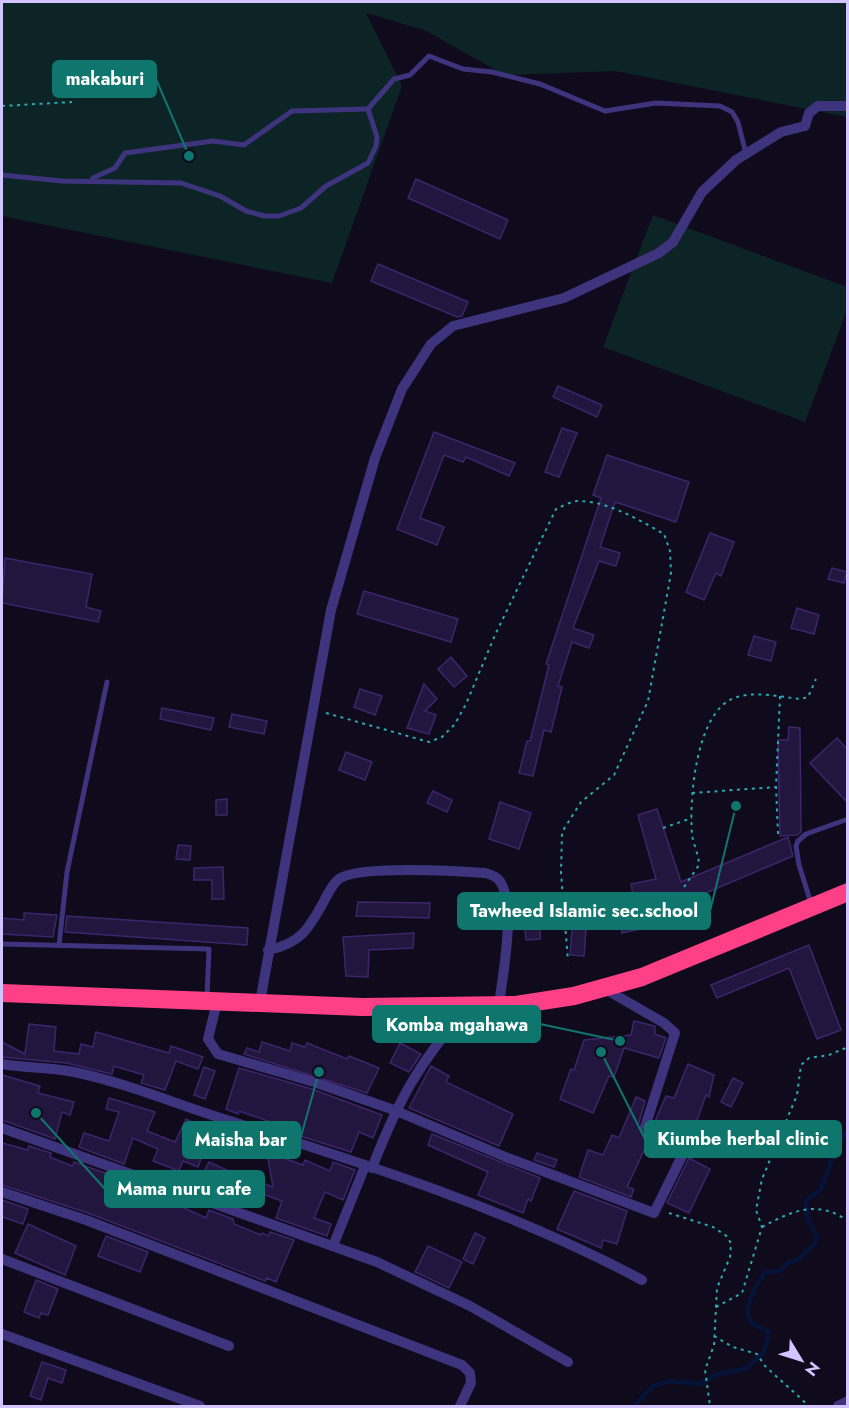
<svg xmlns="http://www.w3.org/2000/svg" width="849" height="1408" font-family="Jost,sans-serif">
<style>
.green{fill:#0d2426}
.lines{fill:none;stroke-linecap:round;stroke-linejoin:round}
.stream{stroke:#061339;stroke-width:4.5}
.building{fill:#22153e;stroke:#3b266b;stroke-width:1.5}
.path{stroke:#27abb1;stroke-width:2;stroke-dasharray:3 4.5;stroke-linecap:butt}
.lane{stroke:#3e337d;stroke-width:5}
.street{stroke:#3e337d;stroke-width:10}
.highway{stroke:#ff4087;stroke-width:18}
.leader{fill:none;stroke:#0f766e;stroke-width:2}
.callout-dot{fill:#0f766e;stroke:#0f0a1c;stroke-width:2}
.callout{fill:#0f766e;stroke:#0f766e;stroke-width:2}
.callout-label{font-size:18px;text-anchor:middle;font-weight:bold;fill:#fff}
</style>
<rect width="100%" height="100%" fill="#0f0a1c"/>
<g class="green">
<polygon points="2,2 847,2 847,117 615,71 505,75 424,30 366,13 402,86 332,283 2,216"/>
<polygon points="653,215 847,287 847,310 805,422 603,347"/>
</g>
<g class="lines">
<path class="stream" d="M 634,1406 L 653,1386 L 671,1381 L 700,1384 L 715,1375 L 747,1368 L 764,1352 L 769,1333 C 764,1327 755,1328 750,1320 C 742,1308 758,1282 765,1272 L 780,1271 L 789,1262 L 796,1261 L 814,1245 L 817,1237 L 807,1217 L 806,1201 L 821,1189 L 839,1141 L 848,1131"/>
</g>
<g class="building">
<polygon points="416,179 508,220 500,239 408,198"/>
<polygon points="378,264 468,302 462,316 457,317 371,281"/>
<polygon points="558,386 602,405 597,417 553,397"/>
<polygon points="562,428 577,433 559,477 545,472"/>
<polygon points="434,432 515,463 509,476 466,457 463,462 444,455 420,518 444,527 437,545 397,529"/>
<polygon points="607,455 689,482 676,522 615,502 600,547 620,553 616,566 599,561 573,628 594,635 589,648 572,642 558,686 562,687 551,732 544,730 533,776 519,773 527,741 530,741 549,665 546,664 601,498 593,495"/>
<polygon points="710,533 734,542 721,576 716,573 704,600 686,592"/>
<polygon points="5,558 92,574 86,607 101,611 98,622 2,603"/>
<polygon points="832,568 847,572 844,583 828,579"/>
<polygon points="364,591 458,619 451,642 357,614"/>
<polygon points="797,608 819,615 814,634 791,628"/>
<polygon points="754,636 776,642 771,661 748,655"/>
<polygon points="451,657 467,676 454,687 438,669"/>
<polygon points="424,684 437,699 425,711 436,715 429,734 407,728"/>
<polygon points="360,689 382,696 375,715 354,707"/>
<polygon points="162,708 214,718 211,730 160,719"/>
<polygon points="232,714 267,721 264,734 229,727"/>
<polygon points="789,727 800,728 801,832 797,835 780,836 778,740 788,740"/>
<polygon points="837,738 848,750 848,803 810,763"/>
<polygon points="346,752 372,762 365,780 339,770"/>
<polygon points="433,791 452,800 447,812 427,803"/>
<polygon points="227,799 227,815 216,815 216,800"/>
<polygon points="500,802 531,813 519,849 489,839"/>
<polygon points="657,809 681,882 788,837 793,856 701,895 703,904 649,927 622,933 617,909 635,905 631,884 656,879 638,815"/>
<polygon points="178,845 191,846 190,860 176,859"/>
<polygon points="223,867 224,899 212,899 212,880 194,880 194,868"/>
<polygon points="358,902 430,903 429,918 356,916"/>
<polygon points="24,913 57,915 53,937 2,934 2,918 24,920"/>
<polygon points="67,916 248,928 247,945 65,932"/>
<polygon points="573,917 587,918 584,956 570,955"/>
<polygon points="540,927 540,939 526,940 525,928"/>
<polygon points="414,933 413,948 369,950 368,977 346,976 343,937"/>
<polygon points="809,945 841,1030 817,1039 789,968 717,998 711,985"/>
<polygon points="634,1021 655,1026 655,1034 666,1038 659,1058 624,1048 614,1077 609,1076 593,1113 560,1099 571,1069 574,1070 584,1040 631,1035"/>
<polygon points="29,1024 56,1027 54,1051 79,1054 81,1044 93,1047 96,1032 169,1053 171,1046 203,1057 198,1069 176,1061 165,1090 141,1083 144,1075 114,1066 112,1074 66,1063 2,1057 2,1042 25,1054"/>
<polygon points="262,1042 290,1051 292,1043 305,1047 307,1043 347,1059 349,1056 379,1068 367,1093 244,1054 247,1048 259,1052"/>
<polygon points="400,1043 421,1054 409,1072 390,1063"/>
<polygon points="688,1064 714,1075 709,1097 706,1095 688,1146 668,1139 656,1132 653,1126 666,1096 674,1098"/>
<polygon points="431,1066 449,1076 446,1082 513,1114 499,1146 409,1108"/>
<polygon points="204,1067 215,1071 205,1099 194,1095"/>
<polygon points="239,1068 312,1089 382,1115 373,1138 359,1132 351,1152 297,1135 295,1134 297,1131 239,1111 238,1114 226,1109"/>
<polygon points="2,1075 40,1086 38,1093 74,1102 70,1115 62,1112 55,1139 2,1120"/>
<polygon points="733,1078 743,1083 731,1107 721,1102"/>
<polygon points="636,1097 645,1101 638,1126 647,1144 627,1187 634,1189 631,1197 579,1177 588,1150 603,1155 612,1135 619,1138"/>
<polygon points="109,1098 155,1112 147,1131 175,1142 186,1119 196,1124 190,1141 194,1143 191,1149 203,1154 198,1167 183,1161 179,1171 153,1161 158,1149 133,1138 124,1164 79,1147 84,1133 109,1141 119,1112 106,1109"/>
<polygon points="432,1134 540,1178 531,1201 528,1199 523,1213 478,1195 488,1172 428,1145"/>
<polygon points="2,1143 28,1150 29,1146 51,1153 50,1157 72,1166 74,1162 119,1178 206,1218 209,1210 233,1219 234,1224 261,1235 262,1233 269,1236 270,1232 294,1240 276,1282 267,1278 265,1281 88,1213 2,1185"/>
<polygon points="267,1152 303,1165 305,1160 330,1171 333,1162 355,1170 343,1200 325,1192 314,1218 331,1224 327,1236 276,1218 282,1201 251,1190 254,1180 273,1187"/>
<polygon points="537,1153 557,1160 554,1167 534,1160"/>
<polygon points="689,1158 710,1169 689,1213 667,1203"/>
<polygon points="209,1162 229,1171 223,1184 244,1192 239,1205 197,1186"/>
<polygon points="574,1191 627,1211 617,1244 603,1240 601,1248 557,1229"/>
<polygon points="2,1200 28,1209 23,1224 2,1217"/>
<polygon points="28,1224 76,1246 65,1275 15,1253"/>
<polygon points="475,1233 485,1238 473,1264 463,1259"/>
<polygon points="106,1236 148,1252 140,1272 98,1256"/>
<polygon points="428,1246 462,1262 449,1288 415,1272"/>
<polygon points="36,1280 58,1289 48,1315 41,1313 39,1318 24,1312"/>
<polygon points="42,1362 66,1370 62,1383 48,1378 41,1400 30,1396"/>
</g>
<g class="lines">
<g class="path">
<polyline points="2,106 72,102"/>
<path d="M 326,713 L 429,742 L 442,737 L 455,724 L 466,704 L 495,635 L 556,509 C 563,506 571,501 578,501 C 608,501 639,520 664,534 L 670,551 L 671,573 L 648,701 L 614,775 L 581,802 L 562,832 L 561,873 L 568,961"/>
<polyline points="692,793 776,787"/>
<polyline points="663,828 692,818"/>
<polyline points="778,834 776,787 780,696"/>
<path d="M 684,887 L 699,865 C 699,855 693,844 692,834 C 689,799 696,708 737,697 C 757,691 780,697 801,699 L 808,697 L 816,679"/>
<polyline points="669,1213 713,1227 728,1237 731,1244 730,1257 717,1288 714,1345 705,1370 710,1406"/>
<path d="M 762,1227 C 792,1211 817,1199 848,1221"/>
<polyline points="716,1307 742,1293 762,1227 756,1210 762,1179 797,1095 801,1065 809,1058 829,1055 848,1047"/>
<polyline points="714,1336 733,1347 757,1354 765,1366 809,1406"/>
</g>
<g class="lane">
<polyline points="2,175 62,181 181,183 220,196 246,211 264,216 279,216 301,208 326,186 368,163 376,146 377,137 368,109 394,79 410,75 429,56 463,69 492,72 540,84 605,111 656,103 720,106 732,112 738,122 746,154"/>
<polyline points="93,178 115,168 125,153 213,141 244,145 292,111 368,109"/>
<polyline points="811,903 799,865 796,846 798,841 806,834 848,819"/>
<polyline points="2,944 209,949 207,997"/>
<polyline points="59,945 67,872 107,682"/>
</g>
<g class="street">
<path d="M 268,950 C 300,944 309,929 324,901 C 328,894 332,884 339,879 C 357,865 458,871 485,873 C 489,874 495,876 498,879 C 518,900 502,978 499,1005"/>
<polyline points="217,1002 208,1039 218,1054 314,1082 394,1110 508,1158 654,1213 682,1156 650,1137 645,1127 675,1033 664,1023 605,989"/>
<polyline points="260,1002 331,610 375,458 402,389 431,344 453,326 564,298 659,253 673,242 702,192 736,160 781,132 805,126 809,113 818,106 848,106"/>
<path d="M 2,1064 C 25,1068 50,1067 74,1072 C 127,1083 178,1105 230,1121 C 369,1165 513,1211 642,1280"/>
<polyline points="2,1128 377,1262 470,1306 568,1362"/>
<path d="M 372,1168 C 398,1101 420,1059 470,1006"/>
<polyline points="2,1192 86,1220 462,1365 470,1373 471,1383 460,1406"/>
<polyline points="333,1246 365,1166"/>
<polyline points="2,1259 229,1346"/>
<polyline points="2,1334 200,1406"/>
<polyline points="838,1406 848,1401"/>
</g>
<polyline class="highway" points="2,993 362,1007 516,1005 574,996 642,977 848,892"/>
</g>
<path class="leader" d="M189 156L156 79M736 806L710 911M620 1041L540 1024M601 1052L645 1139M319 1072L300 1140M36 1113L105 1189"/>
<g class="callout-dot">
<circle cx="189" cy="156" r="6"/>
<circle cx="736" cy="806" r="6"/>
<circle cx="620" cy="1041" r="6"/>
<circle cx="601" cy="1052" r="6"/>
<circle cx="319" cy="1072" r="6"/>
<circle cx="36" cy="1113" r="6"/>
</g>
<g class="callout">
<rect x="53" y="61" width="103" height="36" rx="6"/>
<rect x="458" y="893" width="252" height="36" rx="6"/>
<rect x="373" y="1006" width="167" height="36" rx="6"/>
<rect x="645" y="1121" width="196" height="36" rx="6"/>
<rect x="183" y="1122" width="117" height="36" rx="6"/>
<rect x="105" y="1171" width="159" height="36" rx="6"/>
</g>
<g class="callout-label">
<text x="105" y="85">makaburi</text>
<text x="584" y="917">Tawheed Islamic sec.school</text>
<text x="457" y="1031">Komba mgahawa</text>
<text x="743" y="1145">Kiumbe herbal clinic</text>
<text x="241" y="1146">Maisha bar</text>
<text x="184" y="1195">Mama nuru cafe</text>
</g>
<rect width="849" height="1408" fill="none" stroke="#d2c5ff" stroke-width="6"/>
<g transform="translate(801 1360) rotate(128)" stroke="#0f0a1c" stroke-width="4.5" paint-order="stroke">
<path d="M0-4.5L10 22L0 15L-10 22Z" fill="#d2c5ff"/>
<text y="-9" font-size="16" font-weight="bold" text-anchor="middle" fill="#d2c5ff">N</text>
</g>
</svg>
